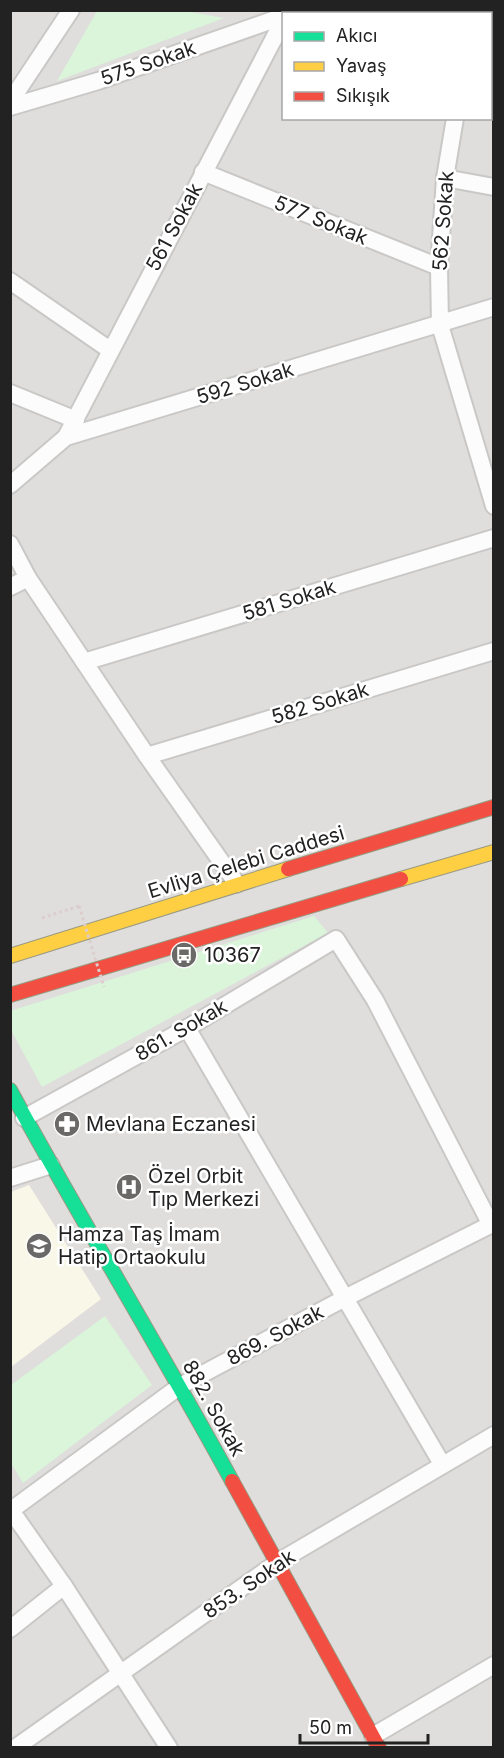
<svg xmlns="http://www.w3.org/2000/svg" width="504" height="1758" font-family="Inter,sans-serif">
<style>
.residential{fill:#dfdedc;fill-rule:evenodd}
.education{fill:#f8f7e8}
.park{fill:#daf5da}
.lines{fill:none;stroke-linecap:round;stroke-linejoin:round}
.street-casing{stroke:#c9c8c7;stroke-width:20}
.fast-casing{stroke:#999a82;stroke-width:16}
.slow-casing{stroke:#999a82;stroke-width:16}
.jam-casing{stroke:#999a82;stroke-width:16}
.path{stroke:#dccecd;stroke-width:3;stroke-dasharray:3 3;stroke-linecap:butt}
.street{stroke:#fdfcfc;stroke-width:16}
.fast{stroke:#16e098;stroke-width:14}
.slow{stroke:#ffcf43;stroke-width:14}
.jam{stroke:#f24e42;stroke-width:14}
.path-bridge{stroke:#dccecd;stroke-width:3;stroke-dasharray:3 3;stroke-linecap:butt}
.labels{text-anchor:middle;stroke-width:5;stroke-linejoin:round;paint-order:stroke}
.street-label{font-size:20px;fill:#222;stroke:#fff}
.poi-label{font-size:20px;fill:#222;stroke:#fff;text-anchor:start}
</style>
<rect width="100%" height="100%" fill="#f0eeeb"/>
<path class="residential" d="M 11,11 L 493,11 L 493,1747 L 11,1747 ZM 284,14 L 490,14 L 490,118 L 284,118 Z"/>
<polygon class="education" points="29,1185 101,1299 11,1367 11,1192"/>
<g class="park">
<polygon points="97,11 185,11 224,18 57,81"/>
<polygon points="314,916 328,933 42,1087 11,1030 10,1011"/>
<polygon points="105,1316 152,1385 23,1483 11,1463 11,1385"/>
</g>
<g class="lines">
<g class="street-casing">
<g id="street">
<polyline points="472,14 472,10"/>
<polyline points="490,28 494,28"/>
<polyline points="10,102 71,10"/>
<polyline points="10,107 98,81 284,16"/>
<polyline points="455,118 445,178 439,267 440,325 494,506"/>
<polyline points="203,172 439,267"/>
<polyline points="445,178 494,187"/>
<polyline points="10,281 110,350"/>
<polyline points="10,393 76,420"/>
<polyline points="66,437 284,19"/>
<polyline points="10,485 66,437 494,307"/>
<polyline points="10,544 28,578 147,756 237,884"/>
<polyline points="10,587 28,578"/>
<polyline points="84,662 494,538"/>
<polyline points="147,756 494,651"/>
<polyline points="187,1028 442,1464"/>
<polyline points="24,1118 187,1028 336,939 375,1000 491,1225"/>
<polyline points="10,1178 51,1165"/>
<polyline points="10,1509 64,1586 169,1748"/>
<polyline points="10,1511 180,1386 345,1298 494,1223"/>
<polyline points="10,1629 64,1586"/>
<polyline points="373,1736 494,1665"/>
<polyline points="15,1748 278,1562 494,1435"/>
</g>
</g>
<g class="fast-casing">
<path id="fast" d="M 10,1090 C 82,1222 160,1349 232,1481"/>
</g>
<g class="slow-casing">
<g id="slow">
<polyline points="401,879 494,852"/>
<polyline points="10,956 288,869"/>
</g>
</g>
<g class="jam-casing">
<g id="jam">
<polyline points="288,869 494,807"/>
<polyline points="10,995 401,879"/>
<polyline points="232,1481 379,1748"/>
</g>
</g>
<polyline class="path" points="42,918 79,906"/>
<use href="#street" class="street"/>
<use href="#fast" class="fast"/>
<use href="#slow" class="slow"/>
<use href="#jam" class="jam"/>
<polyline class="path-bridge" points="79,906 104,987"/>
</g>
<defs>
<g id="bus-disc" transform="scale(1.35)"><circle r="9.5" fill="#6a6968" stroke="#fff"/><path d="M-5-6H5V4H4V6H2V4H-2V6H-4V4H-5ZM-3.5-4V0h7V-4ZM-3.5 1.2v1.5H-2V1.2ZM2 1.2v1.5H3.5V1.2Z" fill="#fff"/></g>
<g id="pharmacy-disc" transform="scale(1.35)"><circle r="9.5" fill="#6a6968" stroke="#fff"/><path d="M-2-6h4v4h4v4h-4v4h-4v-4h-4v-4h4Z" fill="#fff"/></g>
<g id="hospital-disc" transform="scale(1.35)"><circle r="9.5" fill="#6a6968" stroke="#fff"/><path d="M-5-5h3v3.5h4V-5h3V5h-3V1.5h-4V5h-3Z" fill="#fff"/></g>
<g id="school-disc" transform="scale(1.35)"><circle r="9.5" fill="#6a6968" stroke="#fff"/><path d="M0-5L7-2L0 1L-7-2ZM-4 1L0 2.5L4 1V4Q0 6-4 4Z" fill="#fff"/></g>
</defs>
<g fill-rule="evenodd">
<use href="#bus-disc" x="184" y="955"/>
<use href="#pharmacy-disc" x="67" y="1124"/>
<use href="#hospital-disc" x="129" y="1187"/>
<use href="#school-disc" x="39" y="1246"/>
</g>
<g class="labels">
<g class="street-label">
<text transform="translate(148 63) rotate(-19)" y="7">575 Sokak</text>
<text transform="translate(321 220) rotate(22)" y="7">577 Sokak</text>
<text transform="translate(443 221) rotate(-86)" y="7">562 Sokak</text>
<text transform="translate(174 227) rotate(-62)" y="7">561 Sokak</text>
<text transform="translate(245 383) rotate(-17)" y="7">592 Sokak</text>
<text transform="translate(289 600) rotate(-17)" y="7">581 Sokak</text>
<text transform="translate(320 703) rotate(-17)" y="7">582 Sokak</text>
<text transform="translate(246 862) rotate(-17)" y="7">Evliya Çelebi Caddesi</text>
<text transform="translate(181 1030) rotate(-30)" y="7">861. Sokak</text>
<text transform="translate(275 1335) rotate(-28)" y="7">869. Sokak</text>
<text transform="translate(214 1408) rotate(61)" y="7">882. Sokak</text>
<text transform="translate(249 1584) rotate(-34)" y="7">853. Sokak</text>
</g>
<g class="poi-label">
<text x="204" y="962">10367</text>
<text x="86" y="1131">Mevlana Eczanesi</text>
<text x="148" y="1183">Özel Orbit<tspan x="148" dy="23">Tıp Merkezi</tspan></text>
<text x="58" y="1241">Hamza Taş İmam<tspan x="58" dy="23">Hatip Ortaokulu</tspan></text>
</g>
</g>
<rect width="504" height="1758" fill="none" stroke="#222222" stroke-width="24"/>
<rect x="282" y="12" width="210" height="108" fill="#ffffff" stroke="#a7a7a7" stroke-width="1.5"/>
<rect x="294" y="32" width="30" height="9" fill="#16e098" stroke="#a7a7a7" stroke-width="1.5"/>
<text x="336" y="42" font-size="18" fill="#222222">Akıcı</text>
<rect x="294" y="62" width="30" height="9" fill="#ffcf43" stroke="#a7a7a7" stroke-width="1.5"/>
<text x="336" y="72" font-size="18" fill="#222222">Yavaş</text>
<rect x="294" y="92" width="30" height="9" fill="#f24e42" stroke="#a7a7a7" stroke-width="1.5"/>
<text x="336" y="102" font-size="18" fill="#222222">Sıkışık</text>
<path d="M300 1734v9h128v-9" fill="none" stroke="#222222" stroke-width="3"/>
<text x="309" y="1734" font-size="18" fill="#222222" stroke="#ffffff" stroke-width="4.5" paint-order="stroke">50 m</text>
</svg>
